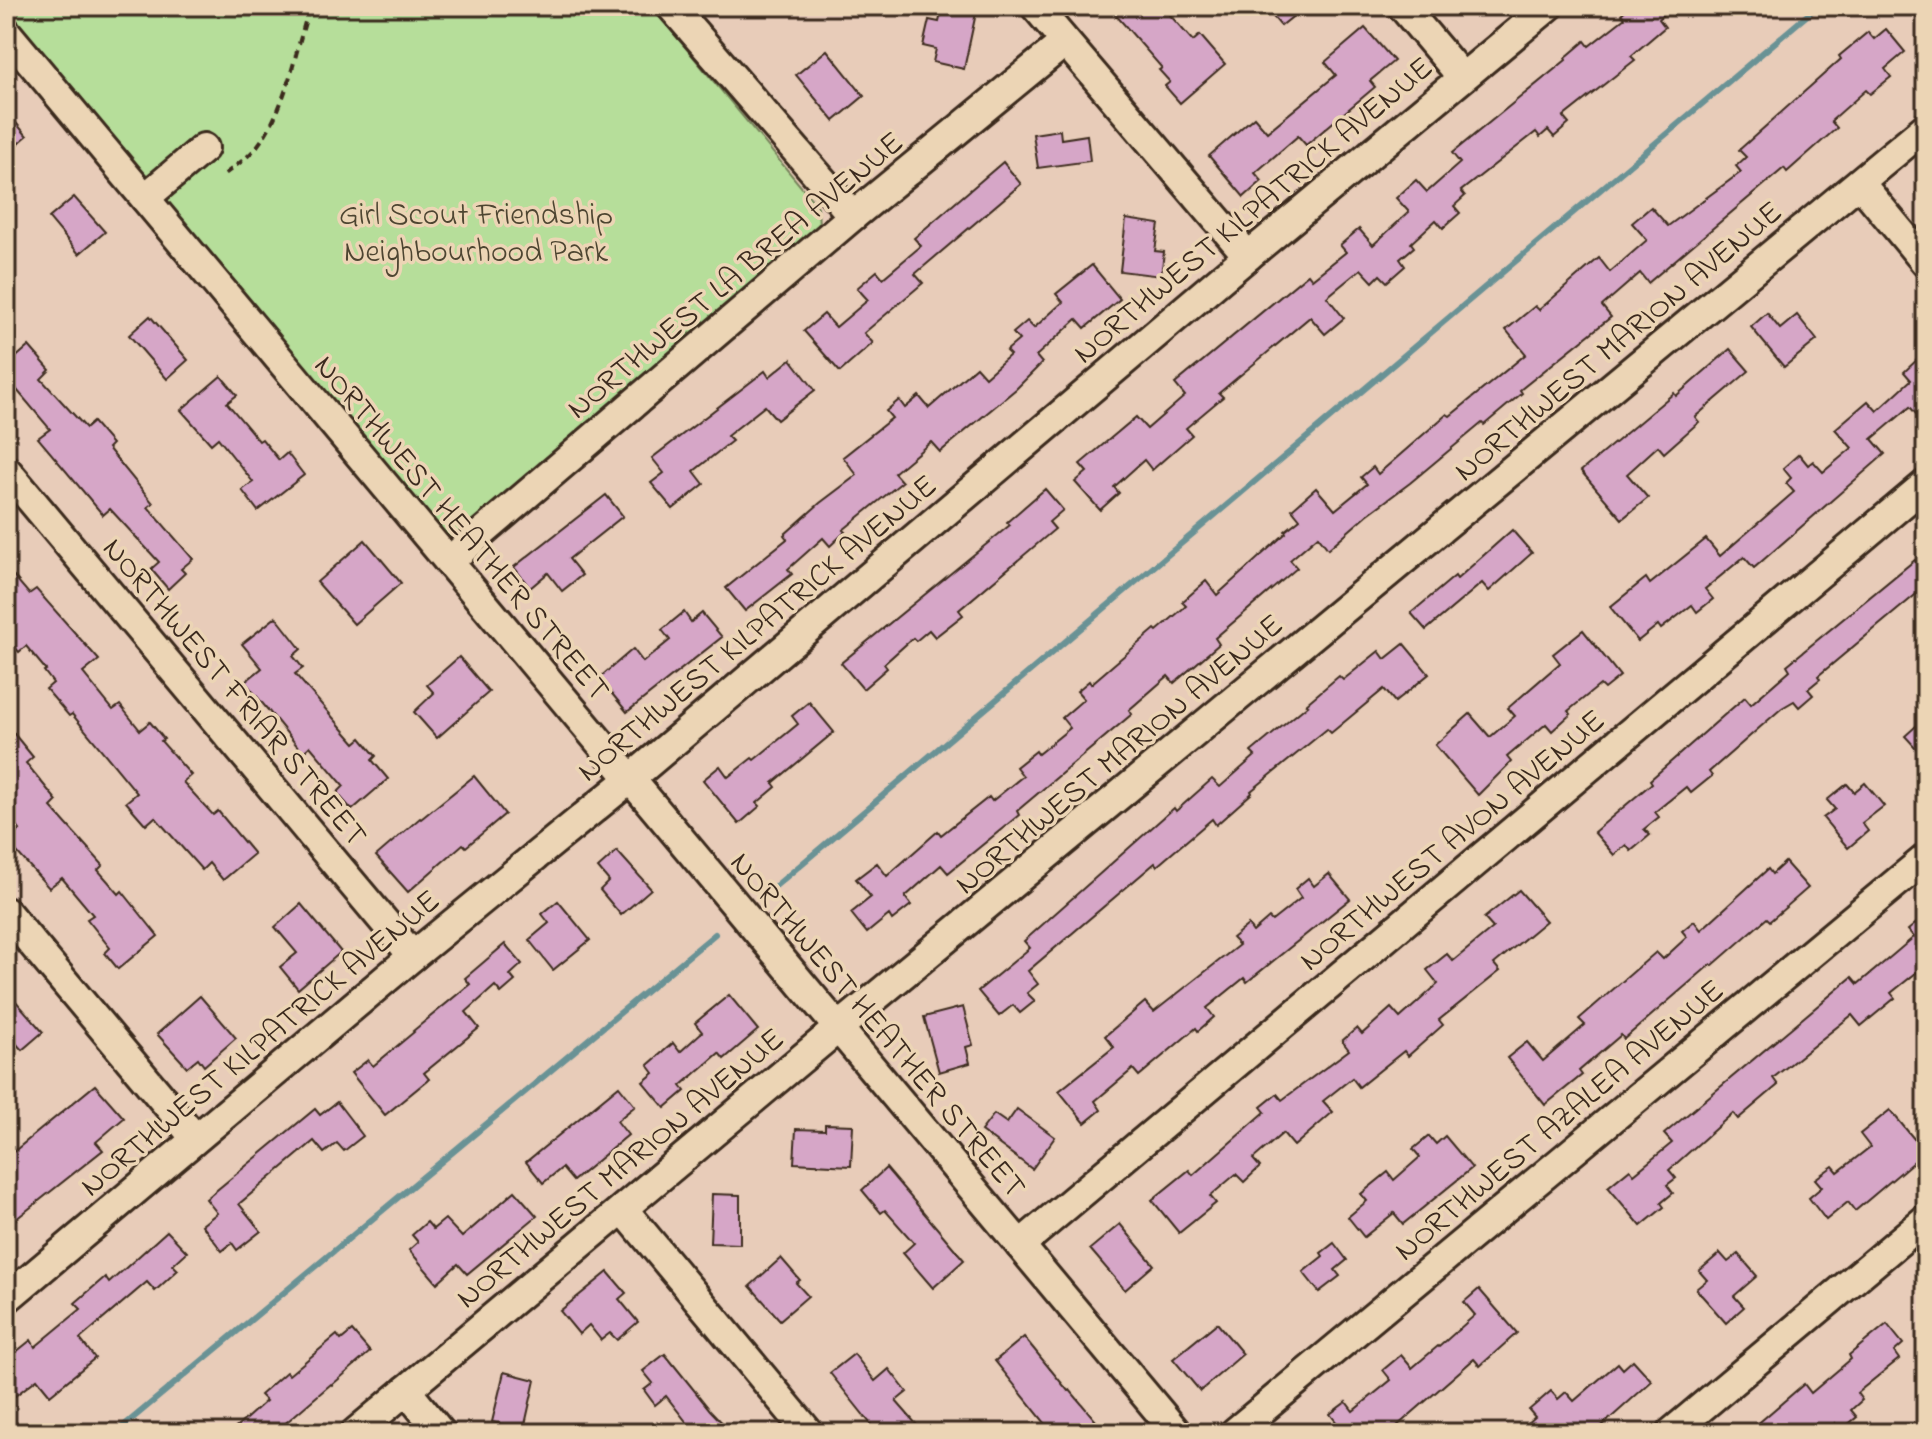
<svg xmlns="http://www.w3.org/2000/svg" width="1932" height="1439" font-family="'Indie Flower',sans-serif">
<style>
.green{fill:#b6de9a;stroke:#78845c;stroke-width:2}
.lines{fill:none;stroke-linecap:round;stroke-linejoin:round}
.stream{stroke:#699295;stroke-width:6}
.building{fill:#d6a6c7;stroke:#3b2a1e;stroke-width:2}
.minor-casing{stroke:#3b2a1e;stroke-width:34}
.path{stroke:#3b2a1e;stroke-width:4;stroke-dasharray:8 6;stroke-linecap:butt}
.minor{stroke:#ecd5b5;stroke-width:28}
.labels{text-anchor:middle;stroke-width:7;stroke-linejoin:round;paint-order:stroke}
.street-label{font-size:32px;fill:#3b2a1e;stroke:#ecd5b5}
.park-label{font-size:32px;fill:#4d4531;stroke:#ecd5b5}
</style>
<rect width="100%" height="100%" fill="#e8ccb9"/>
<filter id="ink" filterUnits="userSpaceOnUse"><feTurbulence type="fractalNoise" baseFrequency=".0125" numOctaves="2"/><feDisplacementMap in="SourceGraphic" scale="16" xChannelSelector="R" yChannelSelector="G"/><feConvolveMatrix kernelMatrix="1 2 1 2 8 2 1 2 1" color-interpolation-filters="sRGB"/></filter>
<g filter="url(#ink)">
<polygon class="green" points="6,6 651,6 818,207 819,227 460,539 440,533 6,20"/>
<g class="lines">
<g class="stream">
<polyline points="772,889 1818,6"/>
<polyline points="115,1433 715,934"/>
</g>
</g>
<g class="building">
<polygon points="943,6 976,13 964,69 933,62 936,49 923,46 929,20 939,22"/>
<polygon points="1108,6 1162,6 1193,41 1200,35 1225,64 1180,103 1165,86 1170,82 1159,70 1162,68"/>
<polygon points="1264,6 1306,6 1281,26"/>
<polygon points="1630,6 1673,6 1659,19 1665,27 1631,56 1635,60 1563,117 1569,124 1554,137 1548,130 1540,137 1536,132 1461,191 1465,196 1454,206 1460,213 1443,228 1436,220 1411,243 1414,247 1400,259 1405,266 1387,282 1380,275 1373,282 1361,269 1327,297 1344,318 1325,334 1310,317 1219,393 1223,397 1186,428 1192,435 1152,470 1144,460 1114,487 1119,493 1100,510 1075,482 1087,472 1080,464 1136,417 1147,429 1185,396 1175,384 1308,274 1312,279 1346,252 1340,245 1359,229 1373,245 1409,212 1396,198 1416,180 1427,192 1460,163 1452,153 1566,60 1565,58 1585,41 1589,46 1625,18 1621,14"/>
<polygon points="1365,28 1394,61 1370,81 1375,87 1306,145 1298,136 1255,173 1262,181 1244,197 1209,156 1254,117 1267,132 1336,75 1325,62"/>
<polygon points="1886,29 1905,52 1885,69 1891,77 1870,94 1866,90 1831,121 1837,128 1805,156 1787,172 1784,168 1648,283 1640,273 1602,306 1611,317 1520,390 1522,393 1484,425 1482,423 1410,483 1367,515 1328,549 1318,536 1290,560 1297,568 1215,638 1219,644 1174,683 1168,676 1129,710 1132,714 1017,811 1019,815 948,873 941,865 905,897 911,905 892,920 889,915 867,933 851,913 871,897 856,879 877,863 887,876 938,831 941,835 989,797 992,801 1023,776 1016,767 1036,751 1038,754 1070,728 1062,718 1084,699 1077,691 1089,681 1091,684 1155,629 1157,631 1186,606 1182,602 1206,581 1217,595 1286,533 1285,531 1300,519 1292,509 1316,488 1335,510 1367,484 1361,477 1373,467 1378,474 1447,414 1450,416 1526,354 1506,330 1535,306 1539,310 1599,258 1610,272 1647,240 1632,223 1651,207 1668,226 1741,172 1736,166 1746,157 1739,150 1841,59 1839,56 1868,32 1874,39"/>
<polygon points="827,50 864,96 834,121 796,75"/>
<polygon points="6,111 27,136 6,154"/>
<polygon points="1060,130 1061,139 1087,135 1090,161 1038,168 1033,134"/>
<polygon points="1003,162 1021,184 915,274 923,283 864,333 873,343 840,372 804,331 824,314 836,327 868,300 857,288 877,271 883,278 921,246 914,238"/>
<polygon points="74,197 105,232 79,254 49,218"/>
<polygon points="1126,219 1159,224 1155,251 1164,252 1161,276 1120,271"/>
<polygon points="1092,265 1120,299 1085,328 1077,319 1036,356 1042,363 1016,389 940,452 931,442 894,473 902,482 843,530 845,532 830,546 823,538 788,569 792,574 745,611 726,588 787,539 784,535 820,503 857,475 843,457 892,418 886,411 899,400 905,408 919,396 929,408 976,367 985,377 1010,355 1006,351 1019,340 1013,333 1027,321 1034,328 1063,302 1056,294"/>
<polygon points="1767,313 1780,329 1797,315 1817,340 1784,367 1751,327"/>
<polygon points="150,316 188,360 167,379 129,335"/>
<polygon points="29,346 50,370 41,379 86,428 93,422 112,444 108,448 153,503 148,507 193,559 181,569 185,573 168,589 151,569 159,562 110,509 103,515 38,438 50,429 17,390 6,400 6,366"/>
<polygon points="1730,349 1749,371 1695,417 1699,422 1664,453 1658,446 1627,474 1648,498 1622,519 1581,471 1674,393 1676,396"/>
<polygon points="1919,358 1926,366 1926,425 1910,407 1872,439 1885,454 1754,568 1744,557 1705,589 1713,599 1697,612 1692,605 1661,629 1658,625 1638,641 1610,607 1646,578 1650,584 1706,539 1720,556 1794,492 1786,483 1791,478 1783,468 1799,454 1808,465 1813,461 1823,472 1852,448 1835,429 1868,401 1877,411 1911,380 1904,372"/>
<polygon points="791,359 815,390 777,420 765,406 727,436 732,441 694,471 704,484 673,509 651,483 664,473 652,458 765,371 769,377"/>
<polygon points="221,376 237,395 227,403 259,441 262,439 279,460 287,453 304,475 258,511 242,490 253,482 218,438 211,444 181,410"/>
<polygon points="1045,489 1063,510 1049,522 1055,529 959,610 963,615 935,637 929,630 916,641 913,638 884,664 887,668 863,689 841,663 1010,525 1007,522"/>
<polygon points="606,495 623,516 569,559 582,575 562,591 548,573 530,588 514,567"/>
<polygon points="1512,530 1532,553 1489,591 1482,583 1426,630 1411,613 1455,576 1457,579"/>
<polygon points="365,540 401,583 354,624 317,582"/>
<polygon points="1915,560 1926,573 1926,586 1818,676 1820,679 1808,689 1813,695 1799,707 1794,701 1782,708 1709,772 1712,776 1691,793 1686,787 1655,812 1659,817 1644,829 1650,835 1631,851 1626,845 1614,855 1594,832 1652,783 1650,780 1745,697 1751,704 1790,670 1787,665"/>
<polygon points="6,567 29,594 36,589 99,660 83,673 113,710 120,705 140,730 150,722 164,739 161,741 191,775 183,782 213,815 218,811 254,854 223,880 209,863 202,870 155,817 146,825 126,802 137,793 72,714 69,716 46,689 53,683 44,671 46,670 26,646 19,652 7,638 14,631 6,622"/>
<polygon points="684,612 691,622 702,613 722,637 627,712 599,678 633,649 643,662 670,640 662,630"/>
<polygon points="276,617 301,649 293,656 303,668 295,674 355,743 361,738 376,756 372,760 388,779 352,810 337,793 344,786 310,746 303,753 245,682 262,668 242,644"/>
<polygon points="1583,630 1620,676 1604,689 1600,685 1568,711 1571,714 1552,731 1546,724 1507,757 1511,762 1478,795 1435,745 1470,714 1490,737 1515,716 1508,708 1560,663 1553,654"/>
<polygon points="1404,644 1429,674 1395,702 1384,689 1331,733 1327,729 1251,791 1252,793 1216,825 1212,819 1157,866 1155,863 1028,971 1038,984 1027,993 1035,1001 1020,1013 1013,1005 999,1016 978,991 1030,948 1024,941 1174,808 1176,811 1212,779 1220,787 1255,756 1251,752 1308,705 1306,704 1339,676 1343,680 1379,651 1385,659"/>
<polygon points="459,657 489,692 437,738 414,712 434,693 427,685"/>
<polygon points="809,702 834,732 773,783 776,787 757,803 760,806 739,824 703,780 720,766 728,777 752,758 754,760 798,724 792,716"/>
<polygon points="1926,717 1926,759 1905,736"/>
<polygon points="6,724 33,757 26,763 57,801 51,807 103,865 98,870 119,894 122,891 158,936 118,969 105,953 110,948 87,919 93,915 62,878 49,888 7,841 20,830 6,813"/>
<polygon points="474,776 505,814 466,847 463,844 408,892 376,856 420,818 421,819"/>
<polygon points="1865,783 1884,806 1862,823 1868,831 1848,848 1823,818 1835,809 1827,800 1847,784 1854,792"/>
<polygon points="617,851 651,889 621,915 600,890 609,881 598,868"/>
<polygon points="1785,862 1808,888 1770,921 1767,918 1712,966 1711,964 1624,1039 1621,1035 1579,1071 1582,1075 1545,1105 1507,1058 1527,1042 1543,1061 1585,1025 1579,1019 1656,952 1663,959 1687,937 1682,931 1694,921 1701,930 1768,869 1772,874"/>
<polygon points="1329,874 1350,899 1247,982 1244,978 1207,1008 1214,1017 1198,1031 1196,1028 1139,1076 1133,1069 1095,1101 1101,1110 1085,1123 1059,1091 1114,1047 1105,1036 1145,1002 1154,1012 1239,945 1232,938 1248,925 1253,932 1269,918 1272,921 1301,898 1295,889 1308,878 1314,886"/>
<polygon points="1519,890 1546,921 1494,964 1500,971 1439,1020 1443,1025 1408,1056 1404,1051 1359,1087 1352,1078 1323,1101 1333,1112 1294,1146 1283,1133 1253,1159 1260,1167 1244,1182 1236,1174 1210,1196 1216,1203 1179,1233 1152,1200 1189,1170 1193,1175 1265,1112 1261,1107 1277,1094 1282,1100 1349,1050 1342,1041 1357,1028 1362,1034 1391,1008 1400,1018 1438,984 1427,970 1447,954 1453,961 1493,928 1484,918"/>
<polygon points="558,901 590,940 553,970 529,940 549,923 542,914"/>
<polygon points="301,904 341,952 298,989 280,967 297,953 275,927"/>
<polygon points="1926,915 1926,965 1891,993 1895,998 1861,1026 1852,1015 1773,1078 1778,1085 1738,1119 1733,1113 1669,1170 1676,1178 1667,1185 1673,1193 1661,1203 1664,1207 1641,1226 1608,1187 1630,1169 1634,1174 1672,1143 1664,1134 1852,977 1858,984 1894,954 1914,937 1908,930"/>
<polygon points="505,944 522,964 510,975 515,981 501,993 495,986 466,1012 479,1028 424,1073 429,1079 385,1115 351,1073 368,1060 373,1066 414,1032 413,1031 470,984 465,978"/>
<polygon points="6,990 43,1032 22,1050 6,1032"/>
<polygon points="729,995 758,1030 724,1059 719,1053 681,1086 685,1091 665,1108 643,1082 654,1073 648,1065 673,1043 680,1052 702,1032 695,1023"/>
<polygon points="200,996 236,1038 204,1066 198,1058 187,1067 157,1034"/>
<polygon points="963,1007 973,1045 966,1047 970,1063 939,1072 924,1017"/>
<polygon points="95,1085 124,1118 96,1142 103,1150 6,1227 6,1158"/>
<polygon points="619,1086 635,1106 617,1121 628,1135 573,1181 562,1168 543,1183 526,1162"/>
<polygon points="337,1102 363,1136 344,1151 337,1143 324,1153 314,1141 239,1204 261,1231 237,1250 232,1243 222,1251 202,1225 217,1213 206,1199 315,1109 320,1115"/>
<polygon points="1017,1109 1055,1137 1032,1169 981,1131 994,1114 1007,1123"/>
<polygon points="1890,1110 1925,1152 1855,1211 1848,1202 1826,1220 1809,1198 1822,1187 1815,1179 1833,1166 1838,1172 1870,1147 1860,1134"/>
<polygon points="825,1124 853,1125 851,1166 794,1163 796,1129 825,1130"/>
<polygon points="1429,1136 1436,1144 1445,1136 1472,1168 1403,1224 1394,1213 1364,1237 1348,1217 1367,1201 1361,1194 1388,1172 1394,1180 1420,1157 1413,1149"/>
<polygon points="886,1168 964,1260 933,1288 903,1253 914,1243 885,1210 881,1213 862,1190"/>
<polygon points="515,1191 537,1216 467,1274 458,1264 437,1283 409,1250 418,1242 412,1235 427,1222 433,1229 445,1219 462,1237"/>
<polygon points="712,1194 740,1195 740,1244 710,1243"/>
<polygon points="1120,1224 1154,1265 1125,1290 1090,1249"/>
<polygon points="167,1231 187,1252 173,1265 178,1270 155,1291 147,1282 80,1339 95,1358 50,1395 37,1379 6,1403 6,1360 31,1340 35,1347 81,1309 75,1303 105,1277 109,1283"/>
<polygon points="1334,1243 1347,1260 1335,1270 1340,1276 1319,1292 1303,1272 1323,1256 1321,1253"/>
<polygon points="1720,1253 1728,1262 1738,1254 1757,1276 1734,1296 1744,1307 1726,1323 1696,1289 1707,1280 1699,1271"/>
<polygon points="781,1258 800,1280 796,1283 808,1296 780,1320 750,1286"/>
<polygon points="608,1272 626,1293 619,1299 638,1322 617,1340 610,1333 601,1340 589,1325 579,1334 560,1311"/>
<polygon points="1479,1289 1517,1333 1480,1366 1474,1359 1389,1433 1345,1433 1330,1414 1346,1402 1353,1411 1391,1380 1383,1370 1401,1355 1412,1368 1438,1346 1439,1347 1475,1315 1464,1302"/>
<polygon points="1217,1323 1243,1354 1200,1391 1173,1359"/>
<polygon points="1887,1324 1903,1344 1894,1352 1899,1359 1857,1393 1862,1400 1851,1410 1857,1417 1841,1430 1835,1423 1823,1433 1747,1433 1804,1384 1811,1393 1851,1359 1849,1355"/>
<polygon points="352,1331 370,1352 332,1385 331,1384 274,1433 230,1433 266,1401 260,1395 286,1372 289,1375 337,1335 341,1340"/>
<polygon points="1024,1337 1068,1391 1070,1390 1106,1433 1053,1433 995,1361"/>
<polygon points="665,1354 710,1410 732,1433 695,1433 666,1396 655,1405 644,1390 653,1383 643,1371"/>
<polygon points="854,1354 875,1381 889,1369 907,1392 896,1401 924,1433 878,1433 830,1373"/>
<polygon points="1633,1360 1652,1381 1594,1433 1535,1433 1527,1424 1535,1417 1529,1410 1551,1391 1558,1399 1566,1392 1574,1401 1618,1363 1623,1369"/>
<polygon points="504,1372 535,1380 524,1429 492,1422"/>
</g>
<g class="lines">
<g class="minor-casing">
<g id="minor">
<polyline points="671,6 853,216"/>
<polyline points="1035,6 1248,256"/>
<polyline points="1402,6 1462,77"/>
<polyline points="6,32 1177,1433"/>
<polyline points="1860,183 1926,263"/>
<polyline points="145,198 204,148"/>
<polyline points="6,470 413,956"/>
<polyline points="449,561 853,216 1065,42"/>
<polyline points="6,912 195,1138"/>
<polyline points="623,1209 809,1433"/>
<polyline points="1020,1245 1926,484"/>
<polyline points="6,1299 413,956 629,780 1248,256 1549,6"/>
<polyline points="406,1390 441,1433"/>
<polyline points="355,1433 837,1029 1926,127"/>
<polyline points="1234,1433 1926,858"/>
<polyline points="1671,1433 1926,1219"/>
</g>
</g>
<path class="path" d="M 225,174 C 235,166 246,159 254,150 C 287,111 294,54 310,6"/>
<use href="#minor" class="minor"/>
</g>
</g>
<g class="labels">
<g class="street-label">
<text transform="translate(1252 209) rotate(-40)" y="11">NORTHWEST KILPATRICK AVENUE</text>
<text transform="translate(734 274) rotate(-40)" y="11">NORTHWEST LA BREA AVENUE</text>
<text transform="translate(1617 340) rotate(-40)" y="11">NORTHWEST MARION AVENUE</text>
<text transform="translate(463 527) rotate(50)" y="11">NORTHWEST HEATHER STREET</text>
<text transform="translate(756 627) rotate(-40)" y="11">NORTHWEST KILPATRICK AVENUE</text>
<text transform="translate(236 691) rotate(50)" y="11">NORTHWEST FRIAR STREET</text>
<text transform="translate(1118 753) rotate(-40)" y="11">NORTHWEST MARION AVENUE</text>
<text transform="translate(1451 839) rotate(-40)" y="11">NORTHWEST AVON AVENUE</text>
<text transform="translate(879 1024) rotate(50)" y="11">NORTHWEST HEATHER STREET</text>
<text transform="translate(259 1042) rotate(-40)" y="11">NORTHWEST KILPATRICK AVENUE</text>
<text transform="translate(1558 1119) rotate(-40)" y="11">NORTHWEST AZALEA AVENUE</text>
<text transform="translate(619 1167) rotate(-40)" y="11">NORTHWEST MARION AVENUE</text>
</g>
<g class="park-label">
<text x="476" y="224">Girl Scout Friendship<tspan x="476" dy="37">Neighbourhood Park</tspan></text>
</g>
</g>
<rect width="1932" height="1439" fill="none" stroke="#ecd5b5" stroke-width="32"/>
<rect x="16" y="16" width="1900" height="1407" fill="none" stroke="#3b2a1e" stroke-width="3" filter="url(#ink)"/>
</svg>
